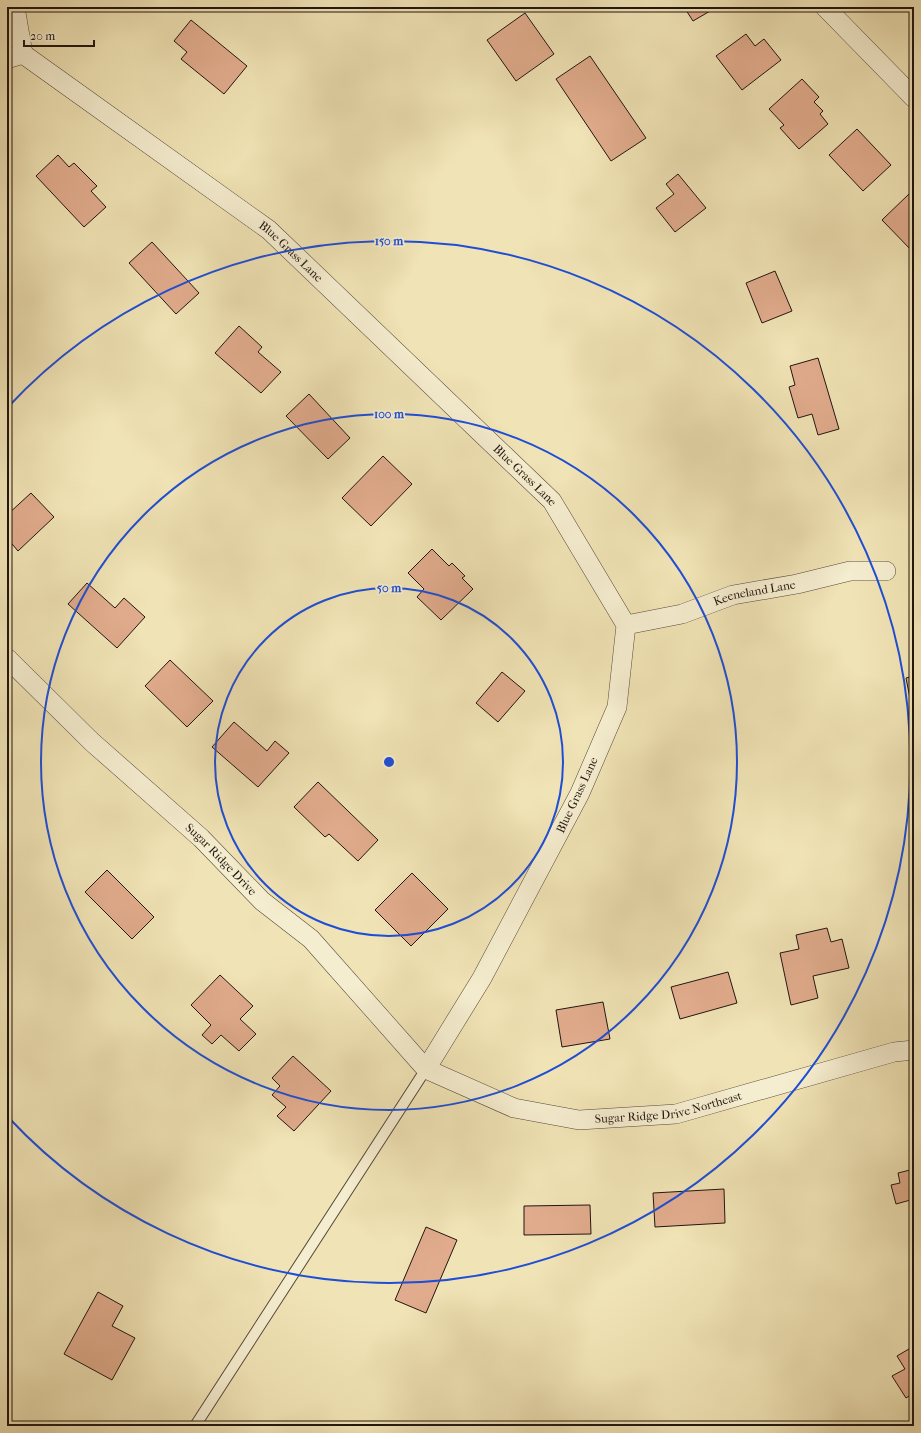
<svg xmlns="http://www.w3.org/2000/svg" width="921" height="1433" font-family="'IM FELL French Canon',serif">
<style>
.building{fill:#e1ac8d;stroke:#211510}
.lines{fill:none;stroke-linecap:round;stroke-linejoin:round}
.lane-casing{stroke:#554839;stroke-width:12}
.street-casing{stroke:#554839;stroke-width:20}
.lane{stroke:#f5edcf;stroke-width:10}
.street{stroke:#f5edcf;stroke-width:19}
.ring{fill:none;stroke:#1d4ed8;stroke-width:2}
.labels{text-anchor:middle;stroke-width:3.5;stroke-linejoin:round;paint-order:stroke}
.street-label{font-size:12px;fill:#211510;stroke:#f5edcf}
.centre{fill:#1d4ed8;stroke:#f5edcf;stroke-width:2}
.ring-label{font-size:12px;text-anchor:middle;font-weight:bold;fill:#1d4ed8;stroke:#f5edcf;stroke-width:3.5;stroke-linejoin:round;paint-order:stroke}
</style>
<rect width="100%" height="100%" fill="#f0e3b5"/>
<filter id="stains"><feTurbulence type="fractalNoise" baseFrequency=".005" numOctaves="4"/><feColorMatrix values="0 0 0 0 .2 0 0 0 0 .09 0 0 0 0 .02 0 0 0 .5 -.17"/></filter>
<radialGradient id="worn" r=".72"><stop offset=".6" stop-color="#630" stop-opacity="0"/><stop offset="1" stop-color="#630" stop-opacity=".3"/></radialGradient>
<g class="building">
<polygon points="134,7 142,7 138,11"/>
<polygon points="684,7 717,7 693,21"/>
<polygon points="525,13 554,54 516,81 487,40"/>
<polygon points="191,20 247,66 224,94 181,59 187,52 174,41"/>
<polygon points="746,34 755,46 764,39 781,60 742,90 716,56"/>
<polygon points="590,56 646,138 611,161 556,79"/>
<polygon points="802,79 819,97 814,102 823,111 820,114 828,124 799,149 780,128 784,125 769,109"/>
<polygon points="857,129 891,165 863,191 829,155"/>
<polygon points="58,155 69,167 74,163 97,186 91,191 106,207 84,227 36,176"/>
<polygon points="678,174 706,208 675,232 656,208 674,194 666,184"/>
<polygon points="909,194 914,199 914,250 913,252 882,220"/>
<polygon points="152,242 199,293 176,314 129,263"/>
<polygon points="775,271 792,311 762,323 746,283"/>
<polygon points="239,326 262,347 258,352 281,372 261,393 215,353"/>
<polygon points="818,358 839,429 818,435 812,414 798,418 789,387 795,385 790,366"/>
<polygon points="309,394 350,438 328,459 286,416"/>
<polygon points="383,456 412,484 371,526 342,498"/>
<polygon points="31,493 54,517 18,551 7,538 7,515"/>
<polygon points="432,549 449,566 452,563 465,576 462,578 473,589 441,620 417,597 424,589 408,573"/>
<polygon points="87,583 115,608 124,598 145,617 117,648 68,604"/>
<polygon points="170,660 213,701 187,727 145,686"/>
<polygon points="502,672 525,691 498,722 476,703"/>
<polygon points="914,676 914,708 912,709 906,678"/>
<polygon points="234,722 267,751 275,741 289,753 258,787 212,747"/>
<polygon points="318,782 378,840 358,861 329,834 325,837 294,807"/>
<polygon points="107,870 154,917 132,939 85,892"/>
<polygon points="412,873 448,909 411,946 375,910"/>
<polygon points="827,928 831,942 842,939 849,968 813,976 818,998 791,1005 780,953 799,949 796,935"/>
<polygon points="728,972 737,1003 680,1019 671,987"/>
<polygon points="220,975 253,1006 240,1019 256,1034 239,1051 221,1035 212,1044 202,1035 211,1025 191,1005"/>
<polygon points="603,1002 610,1039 562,1047 556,1010"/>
<polygon points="293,1056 331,1091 294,1131 277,1116 286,1107 272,1095 280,1086 272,1078"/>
<polygon points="914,1169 914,1199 896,1204 891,1185 900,1183 898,1173"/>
<polygon points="724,1189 725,1223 655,1227 653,1193"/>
<polygon points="590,1205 591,1234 524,1235 524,1206"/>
<polygon points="426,1227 457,1240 426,1313 395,1300"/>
<polygon points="98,1292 123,1306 112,1326 135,1338 112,1380 64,1354"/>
<polygon points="914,1346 914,1393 906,1398 892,1376 905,1369 897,1356"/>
</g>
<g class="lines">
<g class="lane-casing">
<polyline id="lane" points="195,1426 426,1069"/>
</g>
<g class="street-casing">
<g id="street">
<polyline points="15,7 23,54"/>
<polyline points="825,7 914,98"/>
<path id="s1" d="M 23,54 L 269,230 L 552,501 L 626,625 L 617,707 L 580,793 L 482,978 L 426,1069"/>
<polyline points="7,59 23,54"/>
<path id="s2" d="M 626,625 L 682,614 L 733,595 L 797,584 L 850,571 L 886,571"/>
<path id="s3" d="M 7,658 L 92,742 L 201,838 L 262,901 L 311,939 L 426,1069 L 514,1108 L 579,1120 L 676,1114 L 894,1052 L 914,1050"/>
</g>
</g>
<use href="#lane" class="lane"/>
<use href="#street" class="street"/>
</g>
<g class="ring">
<circle cx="389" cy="762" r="174"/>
<circle cx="389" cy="762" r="348"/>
<path d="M8 407A521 521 0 1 1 8 1117"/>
</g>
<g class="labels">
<g class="street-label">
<text dy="4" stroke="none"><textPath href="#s1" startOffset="333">Blue Grass Lane</textPath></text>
<text dy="4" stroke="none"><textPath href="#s1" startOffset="657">Blue Grass Lane</textPath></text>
<text dy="4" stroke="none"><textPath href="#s2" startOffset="133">Keeneland Lane</textPath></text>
<text transform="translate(577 795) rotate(-65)" y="4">Blue Grass Lane</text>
<text dy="4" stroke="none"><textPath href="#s3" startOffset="294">Sugar Ridge Drive</textPath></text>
<text dy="4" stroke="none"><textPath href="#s3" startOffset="841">Sugar Ridge Drive Northeast</textPath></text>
</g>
</g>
<circle cx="389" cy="762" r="6" class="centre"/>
<g class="ring-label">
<text x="389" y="245">150 m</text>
<text x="389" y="418">100 m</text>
<text x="389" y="592">50 m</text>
</g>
<rect width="921" height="1433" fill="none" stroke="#f0e3b5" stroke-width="24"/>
<rect x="8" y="8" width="905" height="1417" fill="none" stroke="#211510" stroke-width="2"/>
<rect x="12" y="12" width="897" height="1409" fill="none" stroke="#211510"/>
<path d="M24 40v6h70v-6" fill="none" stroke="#211510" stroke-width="2"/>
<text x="30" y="40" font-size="12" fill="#211510" stroke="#f5edcf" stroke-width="3" paint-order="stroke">20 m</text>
<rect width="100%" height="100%" filter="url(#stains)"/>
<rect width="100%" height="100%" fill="url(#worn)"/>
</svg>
